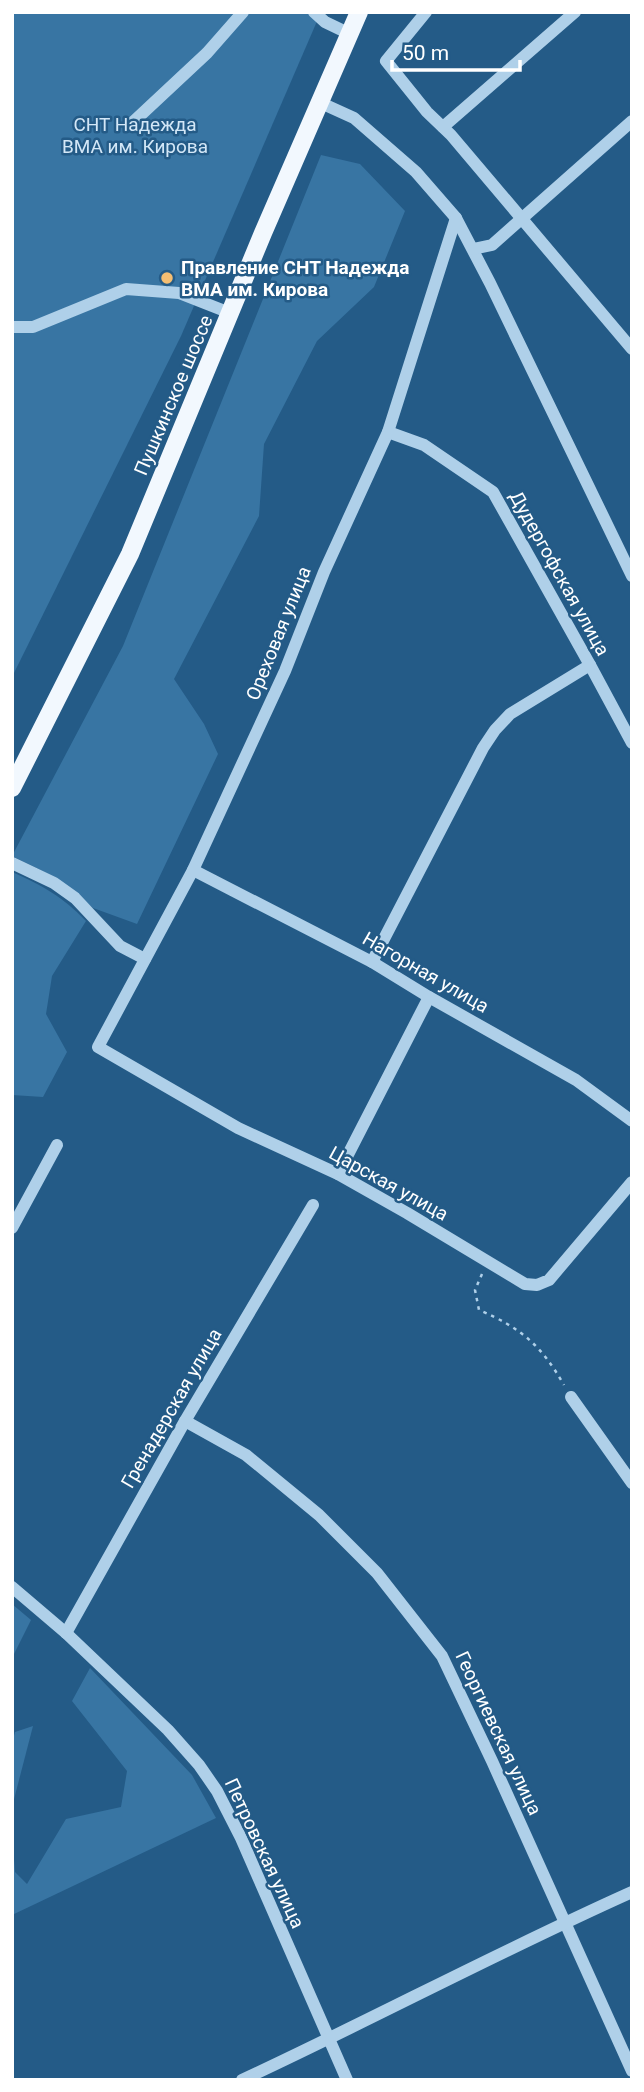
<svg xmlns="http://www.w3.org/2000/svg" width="644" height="2092" font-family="Roboto,sans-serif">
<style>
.green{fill:#3875a3}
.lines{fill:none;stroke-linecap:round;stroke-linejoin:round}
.path{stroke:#afd0e9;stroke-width:2.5;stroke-dasharray:3.5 5;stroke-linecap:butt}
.minor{stroke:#afd0e9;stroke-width:12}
.major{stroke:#f2f8fe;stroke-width:18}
.poi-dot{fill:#f4be72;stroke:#245b87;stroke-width:2.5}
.labels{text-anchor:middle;stroke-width:5;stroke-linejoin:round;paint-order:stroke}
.park-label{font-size:19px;fill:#d3e7f7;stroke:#245b87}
.poi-label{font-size:19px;font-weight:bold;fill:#fff;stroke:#245b87;text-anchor:start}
.street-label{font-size:19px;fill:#fff;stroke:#245b87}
</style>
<rect width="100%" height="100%" fill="#245b87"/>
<g class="green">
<polygon points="12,12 321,12 181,336 12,677"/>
<polygon points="321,155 360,164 405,211 374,287 317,341 264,444 259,516 174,679 204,724 218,754 137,924 93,908 57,878 12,856 123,646"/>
<path d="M 12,872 C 43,886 62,896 86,921 L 52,976 L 46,1014 L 67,1052 L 43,1097 L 12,1095 Z"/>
<polygon points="12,1604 31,1620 12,1658"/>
<polygon points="90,1668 192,1775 216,1818 12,1915 12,1833 15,1872 27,1884 66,1819 121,1807 127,1771 72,1701"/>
<polygon points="33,1726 12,1807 12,1743 15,1732"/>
</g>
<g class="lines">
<path class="path" d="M 482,1274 L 475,1290 L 479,1310 C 521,1328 541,1345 564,1385"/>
<g class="minor">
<polyline points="314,12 325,22 350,34"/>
<polyline points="426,12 386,61 427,112 451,135 632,349"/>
<polyline points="321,103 354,118 416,172 456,218 490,283 632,576"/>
<polyline points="131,124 207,53 243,12"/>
<polyline points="443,127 575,12"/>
<polyline points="456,218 388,432 324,572 285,671 193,870 98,1047 238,1128 338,1174 407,1213 525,1284 537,1285 549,1280 632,1182"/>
<polyline points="473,249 492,245 632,121"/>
<polyline points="12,327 33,327 126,289 179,293 230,313"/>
<polyline points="388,432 424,445 493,492 590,665 632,743"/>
<polyline points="12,863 54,883 75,898 120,946 145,959"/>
<polyline points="193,870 372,962 429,997 576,1080 632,1121"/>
<polyline points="372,962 483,748 495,730 510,714 590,665"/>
<polyline points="338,1174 429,997"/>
<polyline points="12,1228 57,1145"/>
<polyline points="571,1397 632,1483"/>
<polyline points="185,1421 246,1455 319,1515 377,1573 442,1656 492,1761 632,2071"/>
<polyline points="12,1587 66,1633 168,1730 199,1765 217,1791 241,1838 347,2080"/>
<polyline points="66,1633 185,1421 313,1205"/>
<path d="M 242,2080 C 373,2019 500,1951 632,1892"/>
</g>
<polyline class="major" points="12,788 130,554 263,233 359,12"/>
</g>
<circle class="poi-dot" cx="167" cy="278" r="7"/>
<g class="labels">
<g class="park-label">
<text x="135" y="131">СНТ Надежда<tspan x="135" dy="22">ВМА им. Кирова</tspan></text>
</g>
<g class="poi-label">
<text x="181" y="274">Правление СНТ Надежда<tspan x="181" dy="22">ВМА им. Кирова</tspan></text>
</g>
<g class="street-label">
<text transform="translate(173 395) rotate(-67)" y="7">Пушкинское шоссе</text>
<text transform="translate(560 573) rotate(61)" y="7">Дудергофская улица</text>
<text transform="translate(278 633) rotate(-68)" y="7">Ореховая улица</text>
<text transform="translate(426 972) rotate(30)" y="7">Нагорная улица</text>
<text transform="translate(389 1183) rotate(29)" y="7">Царская улица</text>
<text transform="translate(171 1408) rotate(-60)" y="7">Гренадерская улица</text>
<text transform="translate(499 1733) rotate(65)" y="7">Георгиевская улица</text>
<text transform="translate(265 1853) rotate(65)" y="7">Петровская улица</text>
</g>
</g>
<rect width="644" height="2092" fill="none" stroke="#ffffff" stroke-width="28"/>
<path d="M392 60v10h128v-10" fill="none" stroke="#ffffff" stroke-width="3.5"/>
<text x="402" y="60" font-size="21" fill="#ffffff" stroke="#245b87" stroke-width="5" paint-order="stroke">50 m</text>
</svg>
